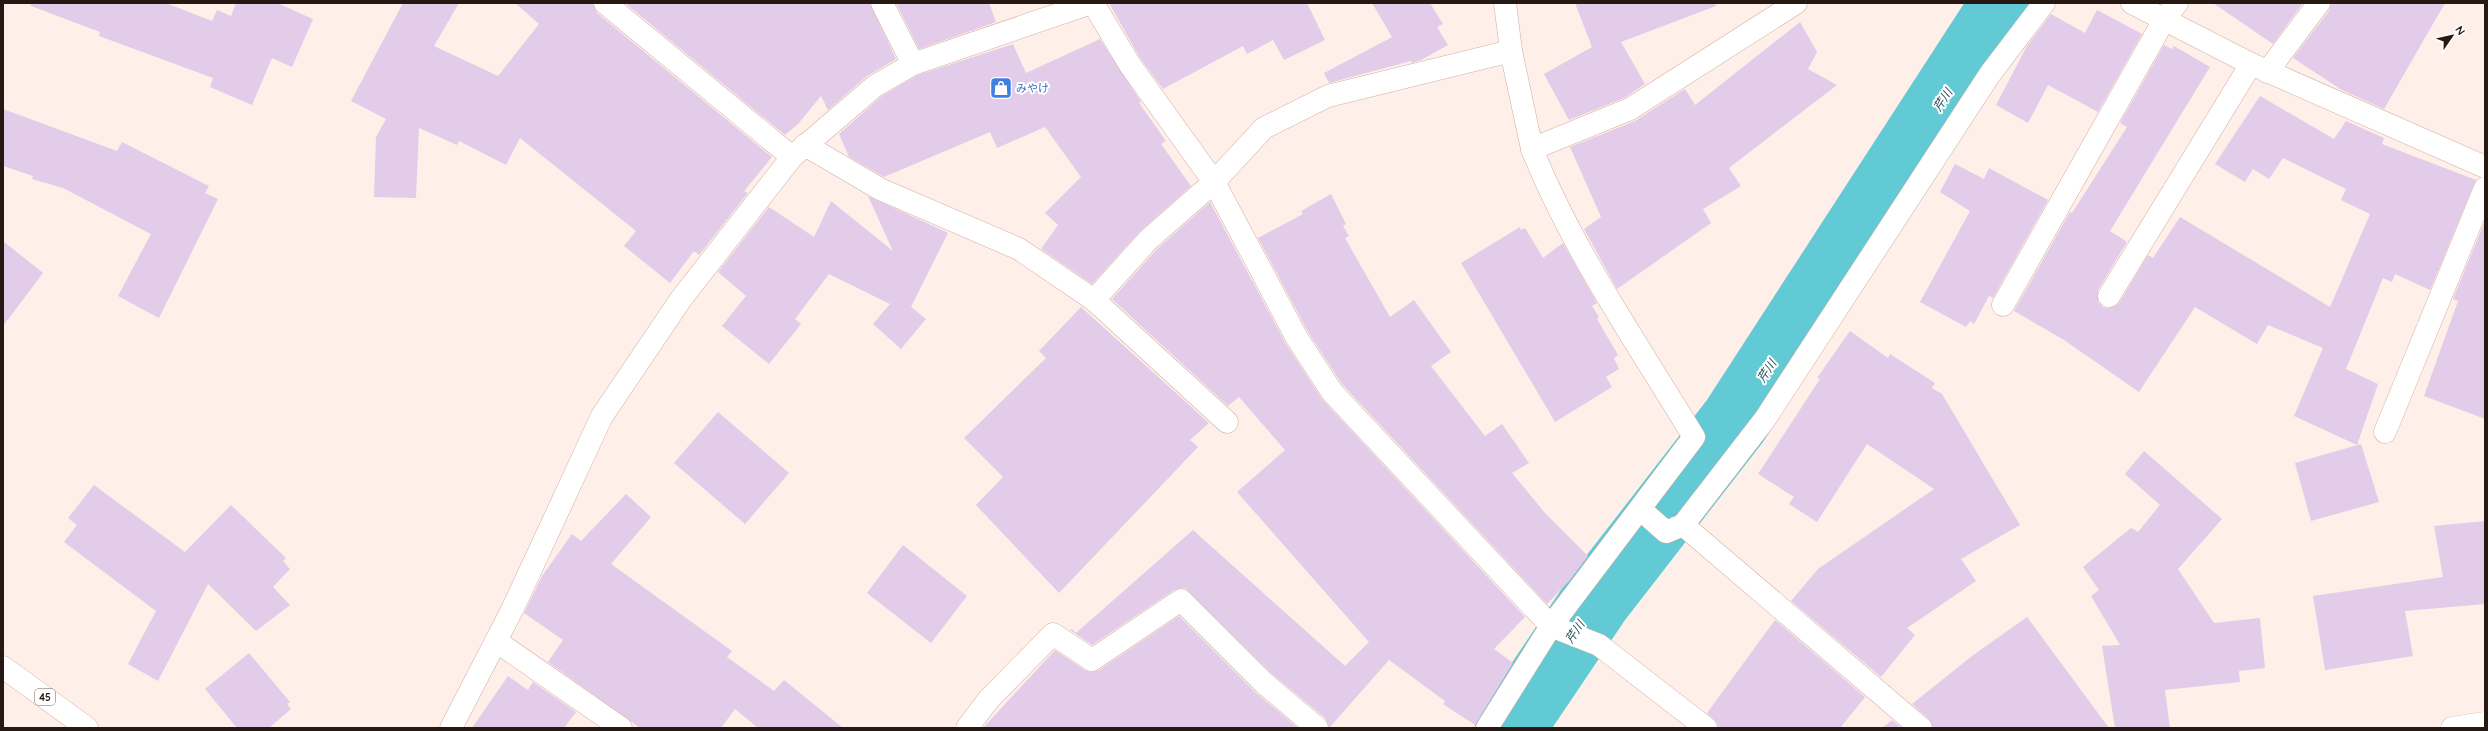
<svg xmlns="http://www.w3.org/2000/svg" width="2488" height="731" font-family="Quicksand,'Noto Sans JP',sans-serif">
<style>
.lines{fill:none;stroke-linecap:round;stroke-linejoin:round}
.river{stroke:#61cad5;stroke-width:70}
.building{fill:#e2cce9}
.street-casing{stroke:#d0afa0;stroke-width:23}
.primary-casing{stroke:#d0afa0;stroke-width:23}
.street{stroke:#fff;stroke-width:22}
.primary{stroke:#fff;stroke-width:22}
.labels{text-anchor:middle;stroke-width:4;stroke-linejoin:round;paint-order:stroke}
.shield{fill:#fff;stroke:#675e5a;stroke-width:1}
.shield-label{font-size:10px;font-weight:bold;fill:#261914}
.shop-label{font-size:11px;fill:#366cbe;stroke:#fff;text-anchor:start}
.water-label{font-size:12px;font-style:italic;fill:#214f54;stroke:#fff}
</style>
<rect width="100%" height="100%" fill="#feefe9"/>
<g class="lines">
<polyline class="river" points="1510,728 1597,599 1735,421 2006,3"/>
</g>
<g class="building">
<polygon points="31,3 166,3 212,21 217,10 231,16 236,3 277,3 313,19 292,67 272,58 252,105 210,87 213,78 99,36 100,32 31,6"/>
<polygon points="403,3 459,3 434,46 498,76 539,24 515,3 593,3 597,13 772,157 744,191 748,193 699,255 694,251 670,283 624,246 636,231 520,138 506,165 459,141 457,145 419,128 416,198 374,197 376,137 386,119 351,101"/>
<polygon points="625,3 870,3 896,59 867,76 828,110 821,96 798,124 785,135"/>
<polygon points="896,3 989,3 996,22 919,49"/>
<polygon points="1109,3 1307,3 1325,40 1284,60 1273,40 1247,54 1243,46 1163,89 1140,58"/>
<polygon points="1372,3 1430,3 1443,24 1437,27 1448,45 1421,60 1412,63 1411,61 1329,83 1324,73 1392,37"/>
<polygon points="1575,3 1715,3 1716,6 1621,42 1645,84 1624,98 1569,120 1544,74 1592,47"/>
<polygon points="2213,3 2303,3 2273,44"/>
<polygon points="2331,3 2445,3 2384,109 2342,90 2293,58 2329,11"/>
<polygon points="2097,10 2142,34 2098,112 2048,85 2028,123 1996,105 2027,46 2051,14 2085,33"/>
<polygon points="1800,22 1817,52 1808,69 1837,85 1729,168 1741,186 1703,209 1711,223 1617,289 1584,229 1601,217 1570,147 1635,121 1685,89 1695,105"/>
<polygon points="1100,39 1141,102 1139,103 1166,141 1161,144 1191,186 1139,232 1092,284 1041,249 1058,225 1045,213 1081,177 1045,127 997,148 990,132 884,177 849,157 839,134 882,96 918,75 1013,44 1026,73"/>
<polygon points="2164,45 2172,49 2174,46 2210,67 2110,231 2127,242 2098,290 2098,302 2103,307 2109,308 2119,303 2148,255 2153,258 2180,217 2330,307 2370,214 2341,200 2346,189 2283,158 2269,179 2253,169 2245,182 2215,164 2260,96 2334,139 2346,121 2384,138 2382,144 2476,180 2430,290 2395,274 2392,282 2383,278 2346,369 2378,384 2357,445 2294,416 2323,348 2268,325 2257,344 2195,307 2139,392 2064,340 2014,311 2070,212 2072,213 2127,127 2120,123"/>
<polygon points="3,109 117,151 122,142 209,186 205,193 218,199 159,318 118,296 151,234 63,188 32,179 33,176 3,166"/>
<polygon points="1955,164 1984,179 1989,168 2048,200 1993,298 1989,296 1974,324 1970,321 1966,327 1920,302 1970,211 1940,192"/>
<polygon points="1331,194 1346,224 1343,226 1349,236 1345,238 1390,317 1414,300 1451,352 1431,366 1485,436 1502,424 1529,463 1512,473 1545,513 1588,556 1570,580 1547,604 1342,384 1308,332 1258,238 1303,214 1301,211"/>
<polygon points="868,196 948,233 911,307 926,319 901,349 873,324 890,304 829,274 795,319 801,324 769,364 722,326 746,296 718,272 769,207 814,237 831,201 893,251"/>
<polygon points="1210,202 1286,344 1322,399 1525,617 1494,649 1513,663 1475,725 1443,704 1445,701 1389,660 1329,728 1325,718 1272,674 1185,588 1174,590 1092,645 1070,630 1072,629 1076,633 1193,530 1345,666 1369,642 1237,492 1285,450 1239,397 1228,406 1112,299 1157,249"/>
<polygon points="2485,221 2485,419 2424,396 2458,301 2453,299"/>
<polygon points="1520,227 1521,230 1525,228 1543,258 1563,243 1597,303 1592,306 1599,317 1597,319 1618,355 1614,358 1619,369 1606,377 1612,387 1555,422 1461,263"/>
<polygon points="3,241 43,273 3,326"/>
<polygon points="1081,307 1209,423 1190,440 1198,447 1059,593 976,505 1003,477 964,438 1046,358 1039,351"/>
<polygon points="1850,331 1888,358 1890,354 1935,383 1932,388 1942,394 2020,525 1961,559 1976,581 1907,628 1915,635 1881,677 1791,601 1818,569 1934,489 1867,444 1817,522 1789,504 1794,497 1758,474 1820,379 1817,378"/>
<polygon points="718,412 789,473 745,524 674,463"/>
<polygon points="2361,444 2379,502 2311,521 2295,463"/>
<polygon points="2144,451 2222,519 2178,569 2214,623 2260,618 2265,668 2239,671 2240,682 2165,690 2170,728 2115,728 2102,646 2120,645 2091,596 2099,590 2083,567 2131,528 2138,532 2160,505 2125,474"/>
<polygon points="94,485 185,552 231,505 286,558 283,561 290,569 273,587 290,605 256,631 208,584 158,681 128,664 156,611 64,542 77,525 68,518"/>
<polygon points="626,494 651,517 611,564 732,651 727,657 774,691 784,680 843,728 758,728 735,709 721,728 640,728 548,662 563,640 524,613 542,576 572,534 581,541"/>
<polygon points="2485,521 2485,604 2405,611 2413,656 2325,670 2313,596 2443,577 2434,526"/>
<polygon points="903,545 967,596 931,643 867,593"/>
<polygon points="1179,616 1255,692 1298,728 983,728 1055,650 1085,670 1092,672 1099,670"/>
<polygon points="2027,617 2109,728 1933,728 1929,719 1912,704 1972,656"/>
<polygon points="1775,620 1865,697 1840,728 1718,728 1717,723 1707,713"/>
<polygon points="249,653 290,702 287,704 291,709 269,728 237,728 205,689"/>
<polygon points="508,676 528,690 533,682 576,712 564,728 472,728"/>
<polygon points="1892,720 1902,728 1882,728"/>
</g>
<g class="lines">
<g class="street-casing">
<g id="street">
<polyline points="605,3 792,157"/>
<polyline points="882,3 913,64"/>
<polyline points="1093,3 1130,65 1214,182 1297,338 1332,392 1551,626 1599,645 1706,728"/>
<polyline points="1505,3 1511,51 1532,149 1630,109 1796,3"/>
<polyline points="2132,3 2251,64 2485,167"/>
<polyline points="2267,72 2319,3"/>
<polyline points="805,145 880,189 1019,249 1094,300 1227,422"/>
<polyline points="2109,296 2251,64"/>
<polyline points="1094,300 1148,240 1214,182 1264,128 1328,96 1511,51"/>
<polyline points="2003,305 2164,20 2177,3"/>
<polyline points="2385,432 2485,188"/>
<polyline points="1640,509 1666,532 1683,525"/>
<polyline points="496,641 621,728"/>
<polyline points="451,728 512,610 602,416 681,299 792,157 875,86 913,64 1091,3"/>
<polyline points="967,728 989,699 1053,634 1092,660 1181,600 1264,683 1317,728"/>
<path d="M 1487,728 L 1551,626 L 1694,437 C 1637,343 1573,251 1532,149"/>
<polyline points="1921,728 1683,525 1765,419 1990,74 2044,3"/>
<polyline points="2452,728 2485,723"/>
</g>
</g>
<g class="primary-casing">
<polyline id="primary" points="3,667 87,728"/>
</g>
<use href="#street" class="street"/>
<use href="#primary" class="primary"/>
</g>
<defs>
<g id="shop-square" transform="scale(1.15)"><rect x="-9" y="-9" width="18" height="18" rx="4" fill="#3f7fe0" stroke="#fff"/><path d="M-5-2.5h2.3a2.7 3.5 0 0 1 5.4 0H5L5.5 6h-11ZM-1.5-2.5h3a1.5 2.3 0 0 0-3 0Z" fill="#fff"/></g>
</defs>
<g fill-rule="evenodd">
<use href="#shop-square" x="1001" y="88"/>
</g>
<g class="labels">
<rect class="shield" x="35" y="689" width="20" height="16" rx="3"/>
<g class="shield-label">
<text x="45" y="701">45</text>
</g>
<g class="shop-label">
<text x="1016" y="92">みやけ</text>
</g>
<g class="water-label">
<text transform="translate(1943 100) rotate(-57)" y="4">芹川</text>
<text transform="translate(1767 371) rotate(-57)" y="4">芹川</text>
<text transform="translate(1575 632) rotate(-56)" y="4">芹川</text>
</g>
</g>
<rect width="2488" height="731" fill="none" stroke="#261914" stroke-width="8"/>
<g transform="translate(2452 36) rotate(56)" stroke="#ffffff" stroke-width="3" paint-order="stroke">
<path d="M0-3L7 15L0 10L-7 15Z" fill="#261914"/>
<text y="-6" font-size="11" font-weight="bold" text-anchor="middle" fill="#261914">N</text>
</g>
</svg>
